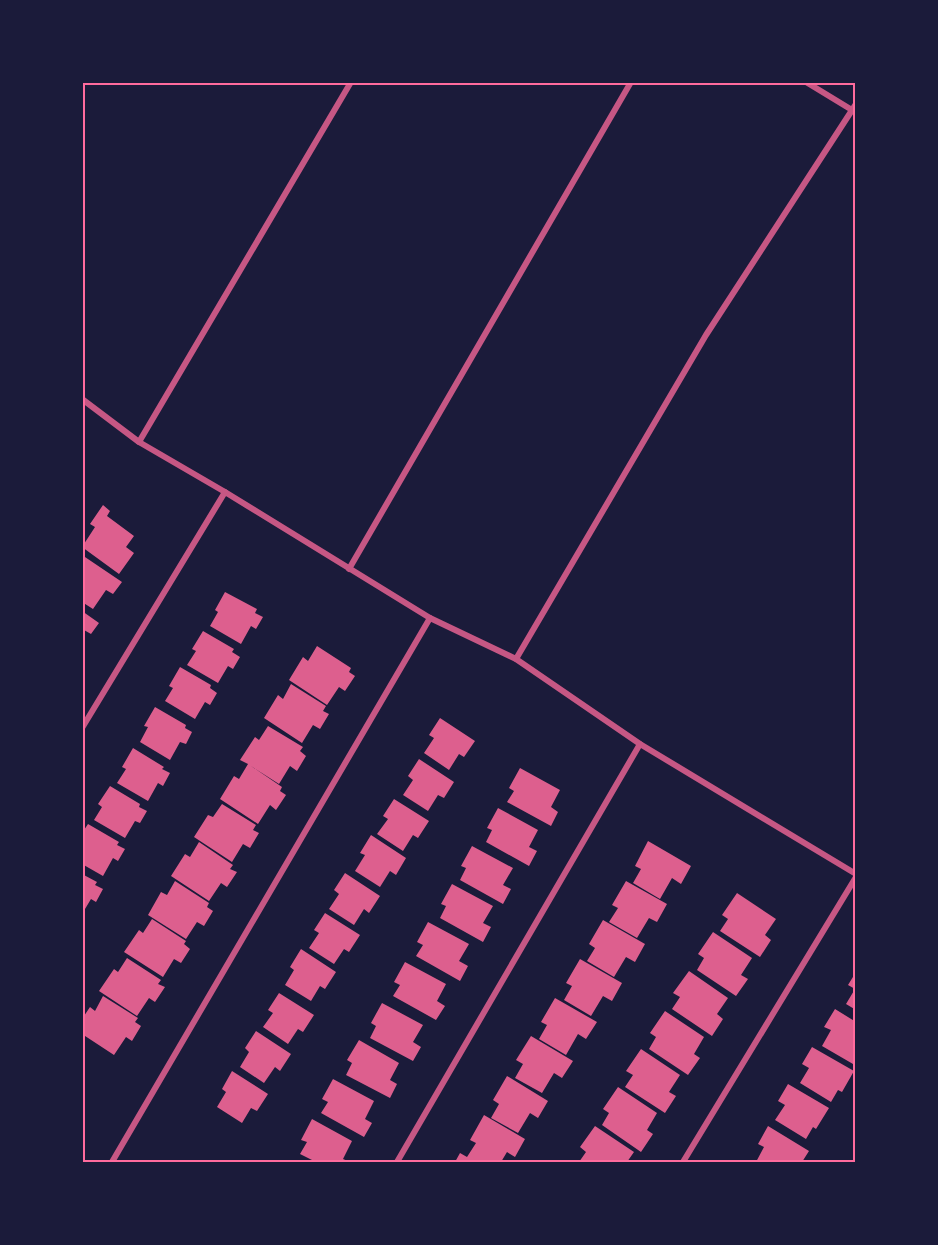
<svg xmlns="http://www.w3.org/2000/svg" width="938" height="1245" font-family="'PT Serif',serif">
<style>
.building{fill:#dd5f8e}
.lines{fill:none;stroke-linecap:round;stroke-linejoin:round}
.minor{stroke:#c65784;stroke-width:6}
.neatline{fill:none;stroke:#ff6b9d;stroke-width:2}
</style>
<rect width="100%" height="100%" fill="#1b1b3a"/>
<g class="building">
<polygon points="103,505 110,511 107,516 134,536 126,547 134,553 119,574 82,547 95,527 90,524"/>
<polygon points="82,555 122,582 113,594 106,590 93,609 82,602"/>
<polygon points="225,592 257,609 255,613 263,617 256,629 251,626 241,644 210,626 218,612 215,610"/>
<polygon points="82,611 99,623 91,634 84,630 82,632"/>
<polygon points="203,631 234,649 232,652 240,657 233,669 228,666 218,683 187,665 196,651 192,649"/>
<polygon points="317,646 351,668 349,672 355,676 345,691 339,687 327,705 289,680 303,657 308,661"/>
<polygon points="180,667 211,685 210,688 217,693 210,705 205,702 195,719 165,701 173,688 169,686"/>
<polygon points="291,684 326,706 323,711 329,714 320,729 313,725 302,743 264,718 278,695 283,699"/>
<polygon points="155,707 186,725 185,728 192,732 186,744 180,742 170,760 140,742 148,727 144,726"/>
<polygon points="440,718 475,741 464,757 459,754 449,770 424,753 434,738 429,735"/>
<polygon points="268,726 303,747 300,751 306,756 297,771 290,766 279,784 251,766 282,787 280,791 286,795 276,810 270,805 258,824 220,799 234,776 239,779 248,764 240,760 255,737 259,740"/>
<polygon points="133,748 164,767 162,769 170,773 163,786 158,783 148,801 117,783 126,769 122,767"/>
<polygon points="419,759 454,782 444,798 438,795 428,811 403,795 413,780 408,776"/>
<polygon points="520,768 560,790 551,807 558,812 551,826 507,802 514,791 509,788"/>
<polygon points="110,786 140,804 139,807 147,811 140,823 135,821 125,838 94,820 102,807 98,804"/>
<polygon points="394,799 429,821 418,838 413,835 403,851 377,834 388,819 383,816"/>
<polygon points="222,804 256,825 253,830 259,833 250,848 243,844 232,862 194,837 208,815 213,817"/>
<polygon points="498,808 538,830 529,847 537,851 529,866 486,842 492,830 487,828"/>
<polygon points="88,824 119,842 117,845 125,849 118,861 113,858 103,876 82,864 82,833"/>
<polygon points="371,835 406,858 396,875 390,871 380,887 355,871 365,855 360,853"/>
<polygon points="648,841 691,866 681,884 672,878 660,899 633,883 641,869 635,866"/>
<polygon points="199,842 233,865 230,869 237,872 227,887 221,883 209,901 171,876 185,854 190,857"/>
<polygon points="472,846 513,868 503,885 511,889 503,904 460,880 466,868 461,866"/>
<polygon points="345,873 380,896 369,913 364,909 354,925 329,909 339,894 334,890"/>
<polygon points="82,874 97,882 95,885 103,889 96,902 91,899 82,914"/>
<polygon points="175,881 209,903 207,907 213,911 204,926 197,922 186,939 148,915 161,892 167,895"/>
<polygon points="626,881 667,904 657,922 649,918 637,938 609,922 618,908 612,905"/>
<polygon points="452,884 493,906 483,923 491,927 483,942 440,918 446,906 441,904"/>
<polygon points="737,893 776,919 765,935 771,940 760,957 720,931 728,919 722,915"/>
<polygon points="325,913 360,935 349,952 344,949 334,964 309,948 319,933 314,930"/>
<polygon points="152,919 186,941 184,944 190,949 181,963 174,959 163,977 124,952 139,930 143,933"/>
<polygon points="603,920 645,944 635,962 626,957 614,977 587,961 595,948 589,944"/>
<polygon points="428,922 469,944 459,961 468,966 460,981 416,956 423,945 417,942"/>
<polygon points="713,932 752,958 741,975 748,979 736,996 697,970 704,958 698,954"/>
<polygon points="301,949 336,972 325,989 320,986 311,1001 285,985 294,970 290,967"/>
<polygon points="127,958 161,980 158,984 165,987 155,1002 149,998 137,1016 99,991 114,969 118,972"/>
<polygon points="580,959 622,983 612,1001 603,996 591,1016 564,1000 572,986 566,983"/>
<polygon points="405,962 446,984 437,1001 445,1006 436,1020 393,996 400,985 394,982"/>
<polygon points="689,971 728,998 717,1014 723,1019 712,1036 672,1009 680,997 673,993"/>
<polygon points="856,972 856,1010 846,1004 855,989 848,985"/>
<polygon points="279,993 314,1015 303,1032 298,1029 288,1044 263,1027 273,1013 268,1010"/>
<polygon points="103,996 138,1018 135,1022 141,1026 132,1041 126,1037 114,1055 82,1034 82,1019 90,1007 95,1011"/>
<polygon points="555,998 597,1022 586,1039 578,1034 566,1055 539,1039 547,1025 541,1022"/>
<polygon points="382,1003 423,1025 413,1042 421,1047 413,1061 370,1038 376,1026 371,1023"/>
<polygon points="835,1009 856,1022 856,1059 853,1064 822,1046 831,1030 824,1027"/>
<polygon points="665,1011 704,1037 694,1054 700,1058 688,1075 649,1049 656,1037 650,1033"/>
<polygon points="256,1031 291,1054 280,1071 275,1067 264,1083 240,1067 249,1052 245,1048"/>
<polygon points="531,1036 573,1061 562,1078 554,1073 542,1093 515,1078 523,1064 516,1060"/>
<polygon points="359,1040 399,1063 390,1080 397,1084 390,1098 346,1075 352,1063 347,1060"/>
<polygon points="812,1047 854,1071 842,1092 838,1090 831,1102 800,1083 809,1068 802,1064"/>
<polygon points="641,1049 680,1075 669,1092 676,1096 665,1113 625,1087 633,1075 626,1071"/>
<polygon points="232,1071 268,1094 257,1111 251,1108 242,1123 217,1107 226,1092 222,1089"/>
<polygon points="507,1076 548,1101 538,1118 530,1113 518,1133 491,1118 499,1104 493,1100"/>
<polygon points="333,1079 374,1101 365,1119 372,1123 364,1137 321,1113 328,1102 322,1099"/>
<polygon points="788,1084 829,1108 816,1129 813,1127 806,1139 775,1120 785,1105 778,1101"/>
<polygon points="618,1087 657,1113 647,1130 653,1134 641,1152 602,1125 609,1113 603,1109"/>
<polygon points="484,1115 525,1139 515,1157 507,1152 501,1162 455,1162 460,1153 467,1157 476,1143 470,1140"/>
<polygon points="312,1119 352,1141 343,1159 350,1162 316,1162 300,1154 307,1142 301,1140"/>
<polygon points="595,1126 634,1152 627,1162 579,1162 586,1152 580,1147"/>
<polygon points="768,1126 809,1151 802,1162 756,1162 764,1147 758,1144"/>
</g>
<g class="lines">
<g class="minor">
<polyline points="806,82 852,110"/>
<polyline points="82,399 139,442 225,492 430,618 516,659 640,744 856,874"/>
<polyline points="139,442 351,82"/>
<polyline points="349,569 631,82"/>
<polyline points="516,659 706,335 856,104"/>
<polyline points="82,728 225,492"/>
<polyline points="112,1162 430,618"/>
<polyline points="397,1162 640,744"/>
<polyline points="683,1162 856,877"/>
</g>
</g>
<rect width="938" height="1245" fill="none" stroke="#1b1b3a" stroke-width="168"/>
<rect x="84" y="84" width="770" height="1077" class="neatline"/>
</svg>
